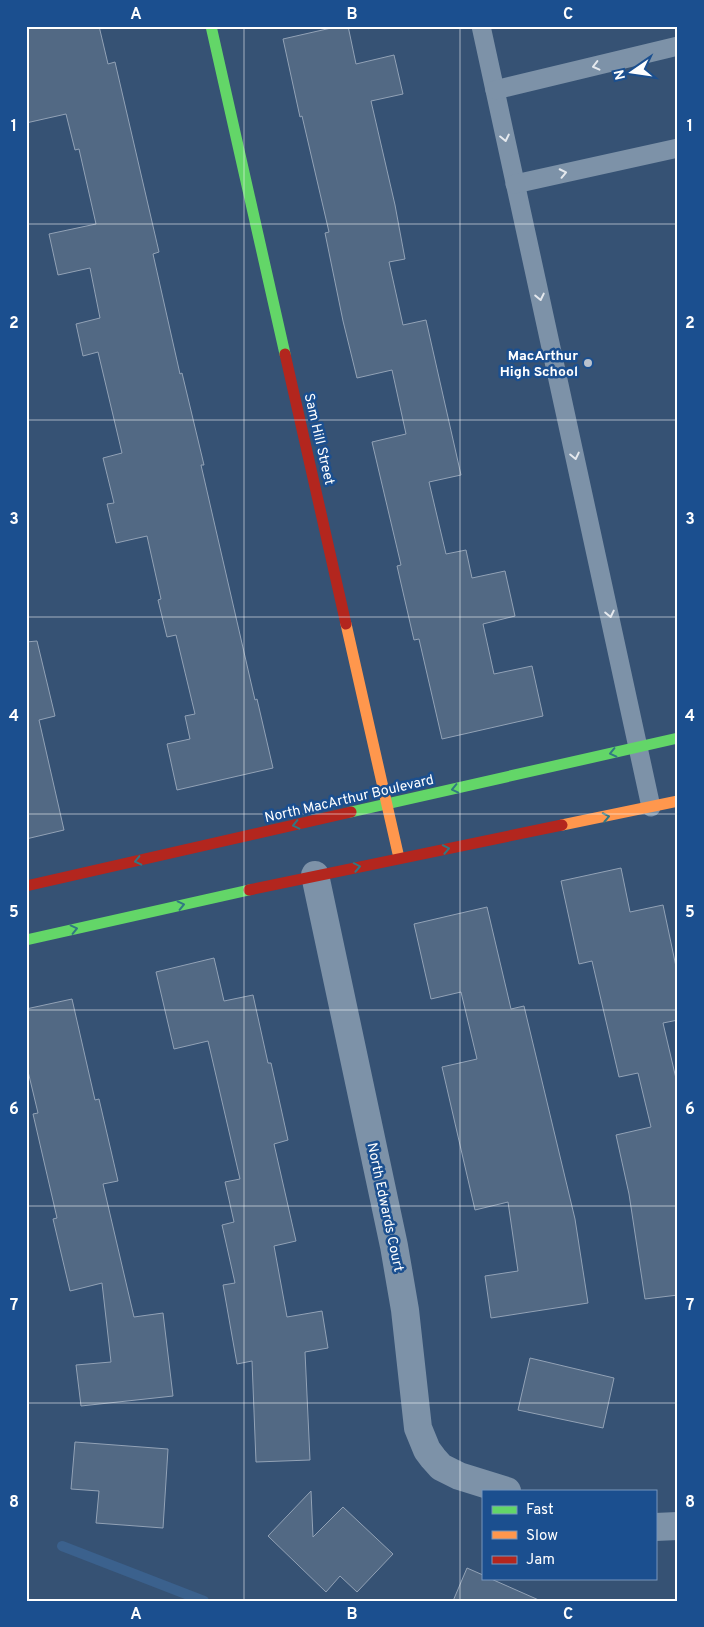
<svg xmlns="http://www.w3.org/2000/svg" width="704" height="1627" font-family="Overpass,sans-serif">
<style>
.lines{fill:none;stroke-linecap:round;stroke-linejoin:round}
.stream{stroke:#3b618d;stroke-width:10}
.building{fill:#526984;stroke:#92a2b6}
.lane{stroke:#7d92a8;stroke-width:19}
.street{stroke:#7d92a8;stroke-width:28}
.fast{stroke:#63d668;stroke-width:11}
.slow{stroke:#ff974d;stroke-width:11}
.jam{stroke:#b3261e;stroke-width:11}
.oneway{stroke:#e5e9ee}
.oneway2{stroke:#317883}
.grid{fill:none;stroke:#fff;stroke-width:1;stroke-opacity:0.55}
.poi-dot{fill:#b9c2ce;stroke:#1b4f8f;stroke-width:2}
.labels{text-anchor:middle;stroke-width:5;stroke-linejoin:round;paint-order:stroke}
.poi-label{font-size:14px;font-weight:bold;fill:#fff;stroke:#1b4f8f;text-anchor:end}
.street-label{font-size:14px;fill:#fff;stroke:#1b4f8f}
.neatline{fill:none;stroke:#fff;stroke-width:2}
.grid-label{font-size:16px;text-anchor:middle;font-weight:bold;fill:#fff}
</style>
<rect width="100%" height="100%" fill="#365274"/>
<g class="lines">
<polyline class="stream" points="62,1546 204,1601"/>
</g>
<g class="building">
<polygon points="26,26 99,26 108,64 115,62 159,252 153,254 180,374 182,373 204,465 201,465 255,700 257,699 273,768 177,790 167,744 190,739 185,716 195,714 176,635 167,637 158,600 161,599 147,536 116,543 107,504 114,503 103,458 122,453 98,352 83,356 76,324 100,318 90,268 58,275 49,234 96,224 79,149 75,150 66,114 26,123"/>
<polygon points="340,26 348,26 356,64 394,55 403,94 371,101 395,205 405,259 389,262 403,325 426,320 461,475 429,482 446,554 466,550 472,578 505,571 515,616 483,624 494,674 532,666 543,716 442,739 419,639 414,640 397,566 401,565 372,442 406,434 392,370 357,378 343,321 325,233 329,232 302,116 300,117 283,39"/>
<polygon points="37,641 55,716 39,720 64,830 26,839 26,642"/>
<polygon points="621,868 630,912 663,905 678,976 678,1020 663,1023 678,1087 678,1295 645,1299 629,1194 616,1135 651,1127 638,1073 619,1077 592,961 579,964 561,881"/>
<polygon points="487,907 511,1009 524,1006 575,1219 588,1303 491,1318 485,1276 518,1271 508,1202 475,1210 442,1067 477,1059 461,992 431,999 414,924"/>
<polygon points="214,958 224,1001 253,995 268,1063 271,1063 288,1140 274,1144 296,1241 274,1246 287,1317 322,1311 328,1348 305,1352 310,1460 256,1462 252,1361 237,1364 223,1285 235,1283 222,1225 234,1222 225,1182 240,1179 208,1041 174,1049 156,972"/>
<polygon points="72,999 95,1100 99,1099 118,1181 103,1184 134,1317 163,1313 173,1396 81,1406 76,1365 111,1362 102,1283 70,1291 53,1219 57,1218 33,1114 38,1113 26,1063 26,1009"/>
<polygon points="530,1358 614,1378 603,1428 518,1410"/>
<polygon points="75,1442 168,1449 163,1528 96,1523 99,1491 71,1489"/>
<polygon points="311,1491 313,1537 343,1507 393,1554 357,1592 340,1576 326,1592 268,1536"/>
<polygon points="467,1568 483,1575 483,1578 489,1578 541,1601 453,1601"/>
</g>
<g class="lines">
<g class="lane">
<polyline points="481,26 651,807"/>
<polyline points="495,90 678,46"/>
<polyline points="515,184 678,148"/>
</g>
<g class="street">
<polyline points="315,875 394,1246 405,1310 418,1428 427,1450 433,1458 441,1467 459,1476 507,1491"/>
<polyline points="655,1527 678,1526"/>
</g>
<g class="fast">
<polyline points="211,26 285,354"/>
<polyline points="351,812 678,738"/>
<polyline points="26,940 249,890"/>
</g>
<g class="slow">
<polyline points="346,624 399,858"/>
<polyline points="562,825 678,801"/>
</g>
<g class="jam">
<polyline points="285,354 346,624"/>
<polyline points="26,886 351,812"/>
<polyline points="249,890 562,825"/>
</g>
</g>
<defs><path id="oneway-chevron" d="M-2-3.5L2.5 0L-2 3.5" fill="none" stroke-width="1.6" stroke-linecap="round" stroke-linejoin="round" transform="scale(1.25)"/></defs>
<g class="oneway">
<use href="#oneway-chevron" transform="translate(596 66) rotate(166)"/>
<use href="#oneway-chevron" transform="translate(505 138) rotate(78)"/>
<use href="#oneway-chevron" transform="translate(563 173) rotate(-12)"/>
<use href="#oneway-chevron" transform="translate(540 297) rotate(78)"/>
<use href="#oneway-chevron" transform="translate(575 456) rotate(78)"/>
<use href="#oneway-chevron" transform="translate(610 614) rotate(78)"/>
</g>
<g class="oneway2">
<use href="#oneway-chevron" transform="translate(613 753) rotate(167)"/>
<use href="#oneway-chevron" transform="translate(455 789) rotate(167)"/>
<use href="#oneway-chevron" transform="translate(606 817) rotate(-11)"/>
<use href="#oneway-chevron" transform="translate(296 825) rotate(167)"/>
<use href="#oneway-chevron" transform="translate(446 849) rotate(-11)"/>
<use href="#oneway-chevron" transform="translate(138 861) rotate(167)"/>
<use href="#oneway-chevron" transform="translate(357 867) rotate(-11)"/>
<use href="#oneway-chevron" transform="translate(181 905) rotate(-13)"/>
<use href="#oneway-chevron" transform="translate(74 929) rotate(-13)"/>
</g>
<path class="grid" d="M 244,26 L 244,1601M 460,26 L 460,1601M 26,224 L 678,224M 26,420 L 678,420M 26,617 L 678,617M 26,814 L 678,814M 26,1010 L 678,1010M 26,1206 L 678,1206M 26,1403 L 678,1403"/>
<circle class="poi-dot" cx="588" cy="363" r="5"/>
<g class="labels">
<g class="poi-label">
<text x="578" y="360">MacArthur<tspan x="578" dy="16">High School</tspan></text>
</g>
<g class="street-label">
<text transform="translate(320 439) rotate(77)" y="5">Sam Hill Street</text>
<text transform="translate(349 798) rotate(-13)" y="5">North MacArthur Boulevard</text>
<text transform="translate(386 1207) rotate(78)" y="5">North Edwards Court</text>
</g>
</g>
<rect width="704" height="1627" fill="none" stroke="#1b4f8f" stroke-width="55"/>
<rect x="482" y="1490" width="175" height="90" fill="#1b4f8f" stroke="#7695bc"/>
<rect x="492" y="1506" width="25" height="8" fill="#63d668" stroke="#7695bc"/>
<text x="526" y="1514" font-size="15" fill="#ffffff">Fast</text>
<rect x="492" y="1531" width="25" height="8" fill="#ff974d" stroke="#7695bc"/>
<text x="526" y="1540" font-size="15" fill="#ffffff">Slow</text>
<rect x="492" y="1556" width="25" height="8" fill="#b3261e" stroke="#7695bc"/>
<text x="526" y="1564" font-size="15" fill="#ffffff">Jam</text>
<g transform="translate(632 72) rotate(257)" stroke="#1b4f8f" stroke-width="4" paint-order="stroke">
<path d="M0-4L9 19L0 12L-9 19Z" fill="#ffffff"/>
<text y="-8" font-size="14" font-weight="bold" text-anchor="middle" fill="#ffffff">N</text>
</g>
<rect x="28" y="28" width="648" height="1572" class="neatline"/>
<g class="grid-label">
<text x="136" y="19">A</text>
<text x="352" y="19">B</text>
<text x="568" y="19">C</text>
<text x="14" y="131">1</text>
<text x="690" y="131">1</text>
<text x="14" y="328">2</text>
<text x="690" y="328">2</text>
<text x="14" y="524">3</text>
<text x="690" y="524">3</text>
<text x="14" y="721">4</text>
<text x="690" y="721">4</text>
<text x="14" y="917">5</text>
<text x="690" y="917">5</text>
<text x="14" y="1114">6</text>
<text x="690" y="1114">6</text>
<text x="14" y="1310">7</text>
<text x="690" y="1310">7</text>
<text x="14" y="1507">8</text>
<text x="690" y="1507">8</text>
<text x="136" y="1619">A</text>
<text x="352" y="1619">B</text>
<text x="568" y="1619">C</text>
</g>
</svg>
